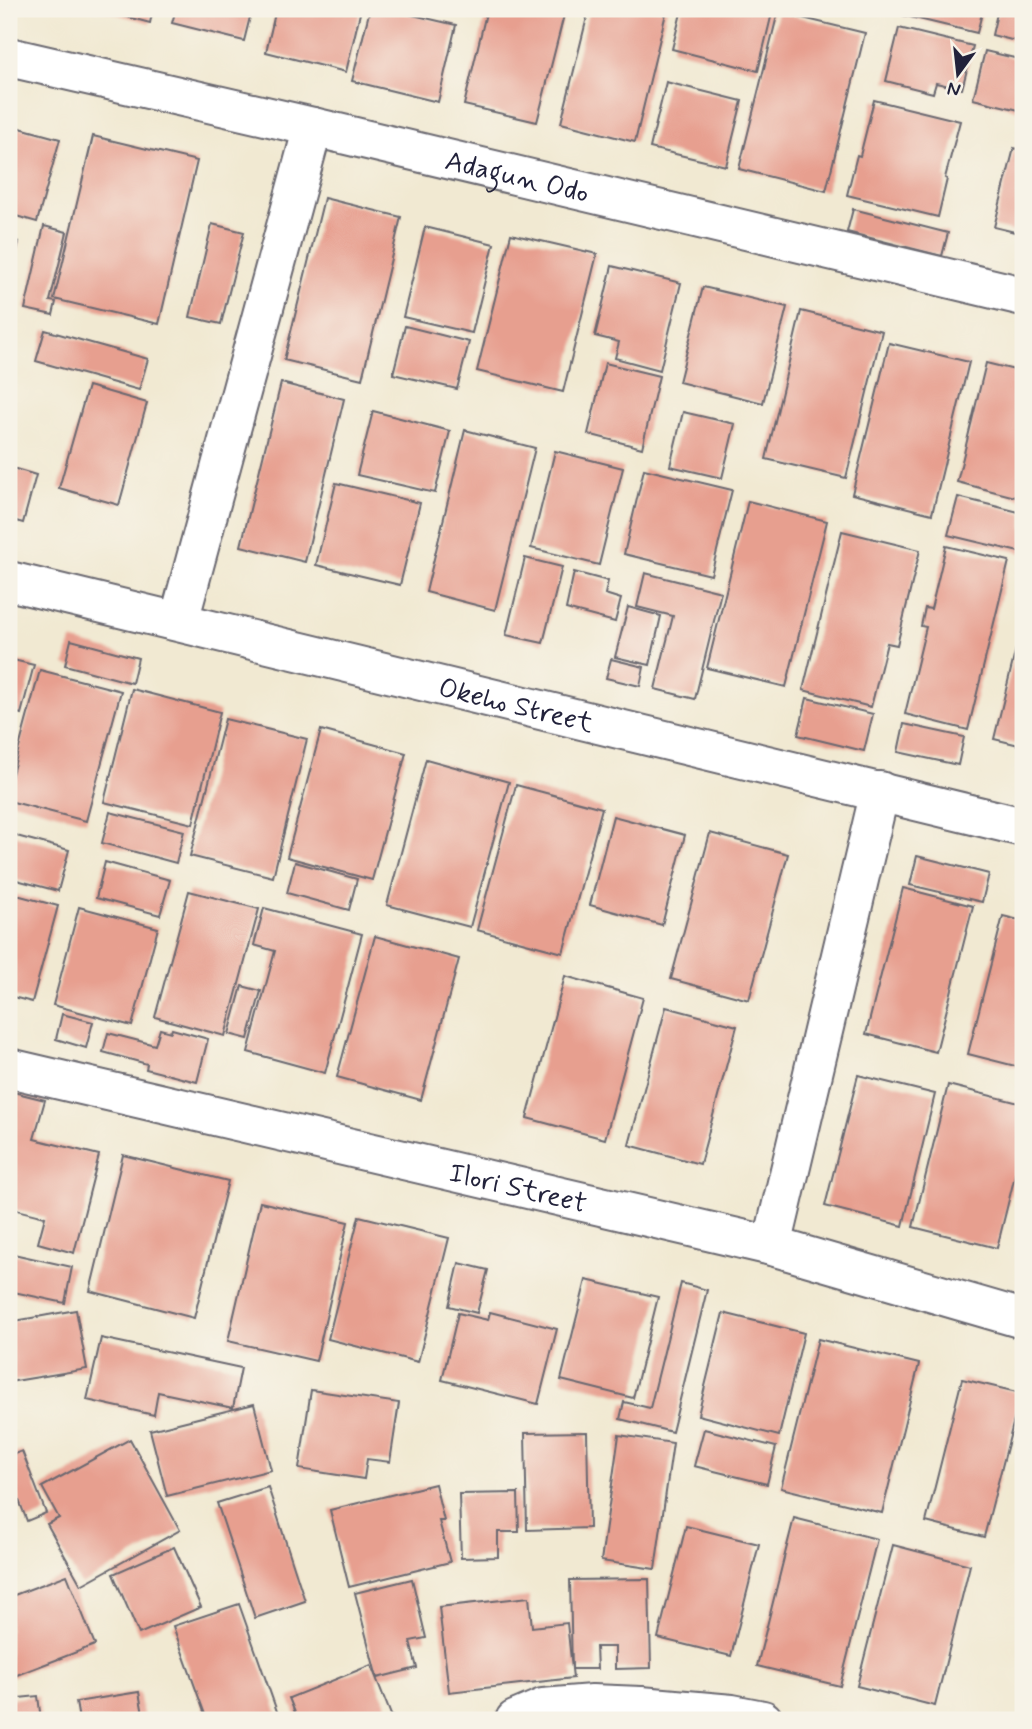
<svg xmlns="http://www.w3.org/2000/svg" width="1032" height="1729" font-family="Mynerve,sans-serif">
<style>
.building{fill:#e79f8f}
.lines{fill:none;stroke-linecap:round;stroke-linejoin:round}
.street-casing{stroke:#6a6870;stroke-width:42}
.street{stroke:#fff;stroke-width:38}
.labels{text-anchor:middle;stroke-width:5;stroke-linejoin:round;paint-order:stroke}
.street-label{font-size:28px;fill:#22223b;stroke:#f7f3e8}
</style>
<rect width="100%" height="100%" fill="#f7f3e8"/>
<filter id="ink" filterUnits="userSpaceOnUse"><feTurbulence type="fractalNoise" baseFrequency=".0143" numOctaves="2"/><feDisplacementMap in="SourceGraphic" scale="14" xChannelSelector="R" yChannelSelector="G"/><feConvolveMatrix kernelMatrix="1 2 1 2 8 2 1 2 1" color-interpolation-filters="sRGB"/></filter>
<filter id="wash" filterUnits="userSpaceOnUse"><feTurbulence type="fractalNoise" baseFrequency=".00686" numOctaves="4" result="noise"/><feDisplacementMap in="SourceGraphic" scale="28" xChannelSelector="R" yChannelSelector="G"/><feGaussianBlur stdDeviation="1.57" result="paint"/><feColorMatrix in="noise" values="0 0 0 0 0 0 0 0 0 0 0 0 0 0 0 0 0 1.4 0 .05"/><feComposite in="paint" operator="in"/></filter>
<g filter="url(#wash)">
<rect width="100%" height="100%" fill="#f1e9d2"/>
<g id="blocks">
<g class="building">
<polygon points="98,9 153,9 150,23"/>
<polygon points="176,9 252,9 244,41 172,23"/>
<polygon points="276,9 361,9 346,72 266,52"/>
<polygon points="370,9 387,9 456,25 438,102 352,81"/>
<polygon points="487,9 556,9 565,11 537,122 464,105"/>
<polygon points="589,9 667,9 635,142 561,123"/>
<polygon points="682,9 773,9 758,71 672,49"/>
<polygon points="904,9 983,9 977,33 902,15"/>
<polygon points="998,9 1023,9 1023,43 992,35"/>
<polygon points="778,12 865,33 826,191 739,169"/>
<polygon points="899,28 973,46 962,89 936,83 933,93 886,81"/>
<polygon points="985,51 1023,60 1023,111 973,99"/>
<polygon points="666,82 742,101 726,166 650,148"/>
<polygon points="874,100 960,121 945,178 947,179 938,217 847,195 857,155 860,156"/>
<polygon points="9,125 60,139 37,222 9,214"/>
<polygon points="93,136 197,161 159,324 54,299"/>
<polygon points="1014,148 1023,151 1023,234 994,227"/>
<polygon points="324,198 401,217 362,379 284,360"/>
<polygon points="853,209 948,233 942,256 847,232"/>
<polygon points="212,224 244,232 221,324 190,317"/>
<polygon points="44,226 67,232 50,301 56,302 53,315 25,309"/>
<polygon points="425,227 494,244 472,333 403,317"/>
<polygon points="511,234 597,254 563,392 477,371"/>
<polygon points="9,239 19,242 10,279 9,278"/>
<polygon points="612,266 681,283 660,370 615,358 619,342 595,336"/>
<polygon points="703,287 787,307 763,403 679,382"/>
<polygon points="801,311 882,331 846,478 766,459"/>
<polygon points="405,326 469,342 457,389 393,374"/>
<polygon points="45,330 148,359 139,390 36,361"/>
<polygon points="889,343 969,362 932,514 852,494"/>
<polygon points="605,363 659,376 642,448 588,434"/>
<polygon points="986,363 1023,372 1023,499 957,482"/>
<polygon points="281,383 344,399 305,562 241,546"/>
<polygon points="88,386 147,403 119,505 59,488"/>
<polygon points="373,411 450,431 435,493 357,475"/>
<polygon points="683,412 735,424 722,478 670,466"/>
<polygon points="465,430 535,448 495,610 426,592"/>
<polygon points="555,451 623,468 599,565 531,548"/>
<polygon points="9,467 36,475 23,523 9,519"/>
<polygon points="644,469 732,490 711,575 624,554"/>
<polygon points="336,483 420,503 400,585 316,565"/>
<polygon points="958,497 1023,513 1023,553 948,535"/>
<polygon points="748,501 827,521 786,687 707,668"/>
<polygon points="842,531 920,550 897,645 887,643 871,707 803,690"/>
<polygon points="946,546 1009,561 968,730 905,714 926,627 921,626 925,608 931,609"/>
<polygon points="525,558 562,567 543,643 506,635"/>
<polygon points="574,572 608,581 605,594 621,599 615,622 566,609"/>
<polygon points="645,573 721,592 695,699 655,689 673,616 637,607"/>
<polygon points="628,607 661,616 650,665 615,657"/>
<polygon points="1022,624 1023,624 1023,746 994,739"/>
<polygon points="71,640 138,658 132,683 65,665"/>
<polygon points="9,659 34,665 21,714 14,712 10,729"/>
<polygon points="611,659 644,667 640,686 606,678"/>
<polygon points="40,670 121,691 86,821 9,801 9,785"/>
<polygon points="132,689 220,712 193,824 104,802"/>
<polygon points="807,698 873,714 864,751 798,735"/>
<polygon points="225,719 307,739 273,877 190,856"/>
<polygon points="904,724 964,737 958,765 898,752"/>
<polygon points="321,730 406,753 372,880 287,857"/>
<polygon points="426,759 509,782 470,927 387,905"/>
<polygon points="516,785 602,808 563,953 477,930"/>
<polygon points="110,812 184,831 176,863 102,843"/>
<polygon points="613,816 685,835 662,925 590,905"/>
<polygon points="710,833 788,854 749,1000 671,979"/>
<polygon points="9,834 69,850 58,891 9,878"/>
<polygon points="917,856 989,874 982,902 910,885"/>
<polygon points="105,862 170,880 160,915 96,898"/>
<polygon points="295,862 357,879 349,910 287,893"/>
<polygon points="903,888 973,906 936,1052 866,1034"/>
<polygon points="189,891 259,909 225,1036 155,1017"/>
<polygon points="9,893 58,906 32,1002 9,996"/>
<polygon points="79,907 158,928 132,1026 53,1005"/>
<polygon points="264,908 362,934 325,1073 248,1052 275,951 254,945"/>
<polygon points="1003,916 1023,921 1023,1068 968,1054"/>
<polygon points="375,936 459,959 421,1100 337,1077"/>
<polygon points="565,976 643,998 605,1139 527,1118"/>
<polygon points="242,986 261,991 248,1039 229,1034"/>
<polygon points="666,1007 737,1026 700,1164 629,1145"/>
<polygon points="62,1014 93,1022 86,1048 56,1039"/>
<polygon points="160,1029 171,1032 172,1029 208,1039 197,1082 146,1069 147,1064 103,1052 108,1033 155,1045"/>
<polygon points="858,1075 935,1094 903,1226 825,1206"/>
<polygon points="948,1085 1023,1104 1023,1143 997,1248 913,1227"/>
<polygon points="9,1091 45,1100 34,1139 99,1155 74,1253 38,1243 45,1217 9,1208"/>
<polygon points="123,1155 228,1181 194,1318 90,1291"/>
<polygon points="260,1202 348,1222 316,1361 228,1341"/>
<polygon points="359,1216 449,1238 418,1362 328,1339"/>
<polygon points="9,1253 72,1267 65,1303 9,1291"/>
<polygon points="459,1263 488,1270 477,1313 449,1306"/>
<polygon points="586,1280 658,1297 633,1398 561,1380"/>
<polygon points="681,1283 707,1290 672,1432 620,1419 624,1402 650,1408"/>
<polygon points="76,1310 87,1369 9,1382 9,1322"/>
<polygon points="490,1312 557,1329 538,1404 442,1380 458,1313 488,1320"/>
<polygon points="723,1313 804,1333 779,1436 698,1415"/>
<polygon points="101,1338 241,1368 233,1408 158,1392 154,1415 87,1400"/>
<polygon points="818,1339 919,1364 882,1513 781,1488"/>
<polygon points="962,1379 1021,1393 984,1537 926,1522"/>
<polygon points="311,1390 399,1403 390,1462 367,1459 364,1479 299,1469"/>
<polygon points="254,1404 271,1470 167,1496 150,1430"/>
<polygon points="704,1429 776,1447 767,1484 694,1466"/>
<polygon points="587,1432 589,1528 527,1530 525,1433"/>
<polygon points="619,1435 673,1443 655,1569 601,1561"/>
<polygon points="130,1439 180,1530 81,1585 47,1524 59,1518 42,1487"/>
<polygon points="22,1451 46,1513 27,1521 9,1474 9,1456"/>
<polygon points="435,1484 444,1521 439,1521 450,1562 349,1587 330,1510"/>
<polygon points="268,1487 305,1601 255,1618 217,1503"/>
<polygon points="518,1493 519,1532 498,1532 498,1557 461,1558 459,1494"/>
<polygon points="794,1518 877,1539 840,1686 757,1666"/>
<polygon points="686,1526 759,1544 731,1656 658,1638"/>
<polygon points="893,1545 970,1565 935,1706 857,1686"/>
<polygon points="174,1547 201,1607 139,1634 113,1574"/>
<polygon points="67,1575 95,1645 9,1678 9,1597"/>
<polygon points="412,1579 426,1638 410,1641 417,1668 377,1678 355,1593"/>
<polygon points="649,1579 651,1668 615,1669 615,1647 596,1647 597,1669 572,1669 570,1580"/>
<polygon points="529,1597 532,1627 567,1623 573,1678 449,1692 439,1607"/>
<polygon points="239,1604 280,1720 207,1720 173,1626"/>
<polygon points="371,1665 393,1720 298,1720 289,1698"/>
<polygon points="139,1692 144,1720 79,1720 76,1702"/>
<polygon points="38,1696 41,1720 9,1720 9,1699"/>
</g>
</g>
</g>
<g filter="url(#ink)">
<use href="#blocks" fill-opacity="0" stroke="#6a6870" stroke-width="2"/>
<g class="lines">
<g class="street-casing">
<g id="street">
<path id="s1" d="M 9,57 L 313,127 L 1023,296"/>
<path id="s2" d="M 9,581 L 1023,827"/>
<polyline points="179,621 313,127"/>
<path id="s3" d="M 9,1068 L 772,1246 L 1023,1319"/>
<polyline points="772,1246 880,791"/>
<polyline points="515,1720 543,1708 592,1704 641,1706 732,1714 763,1720"/>
</g>
</g>
<use href="#street" class="street"/>
</g>
</g>
<g class="labels">
<g class="street-label">
<text dy="10" stroke="none"><textPath href="#s1" startOffset="522">Adagun Odo</textPath></text>
<text dy="10" stroke="none"><textPath href="#s2" startOffset="522">Okeho Street</textPath></text>
<text dy="10" stroke="none"><textPath href="#s3" startOffset="523">Ilori Street</textPath></text>
</g>
</g>
<rect width="1032" height="1729" fill="none" stroke="#f7f3e8" stroke-width="35"/>
<g transform="translate(958 74) rotate(195)" stroke="#f7f3e8" stroke-width="5" paint-order="stroke">
<path d="M0-5L12 26L0 18L-12 26Z" fill="#22223b"/>
<text y="-10" font-size="19" font-weight="bold" text-anchor="middle" fill="#22223b">N</text>
</g>
</svg>
